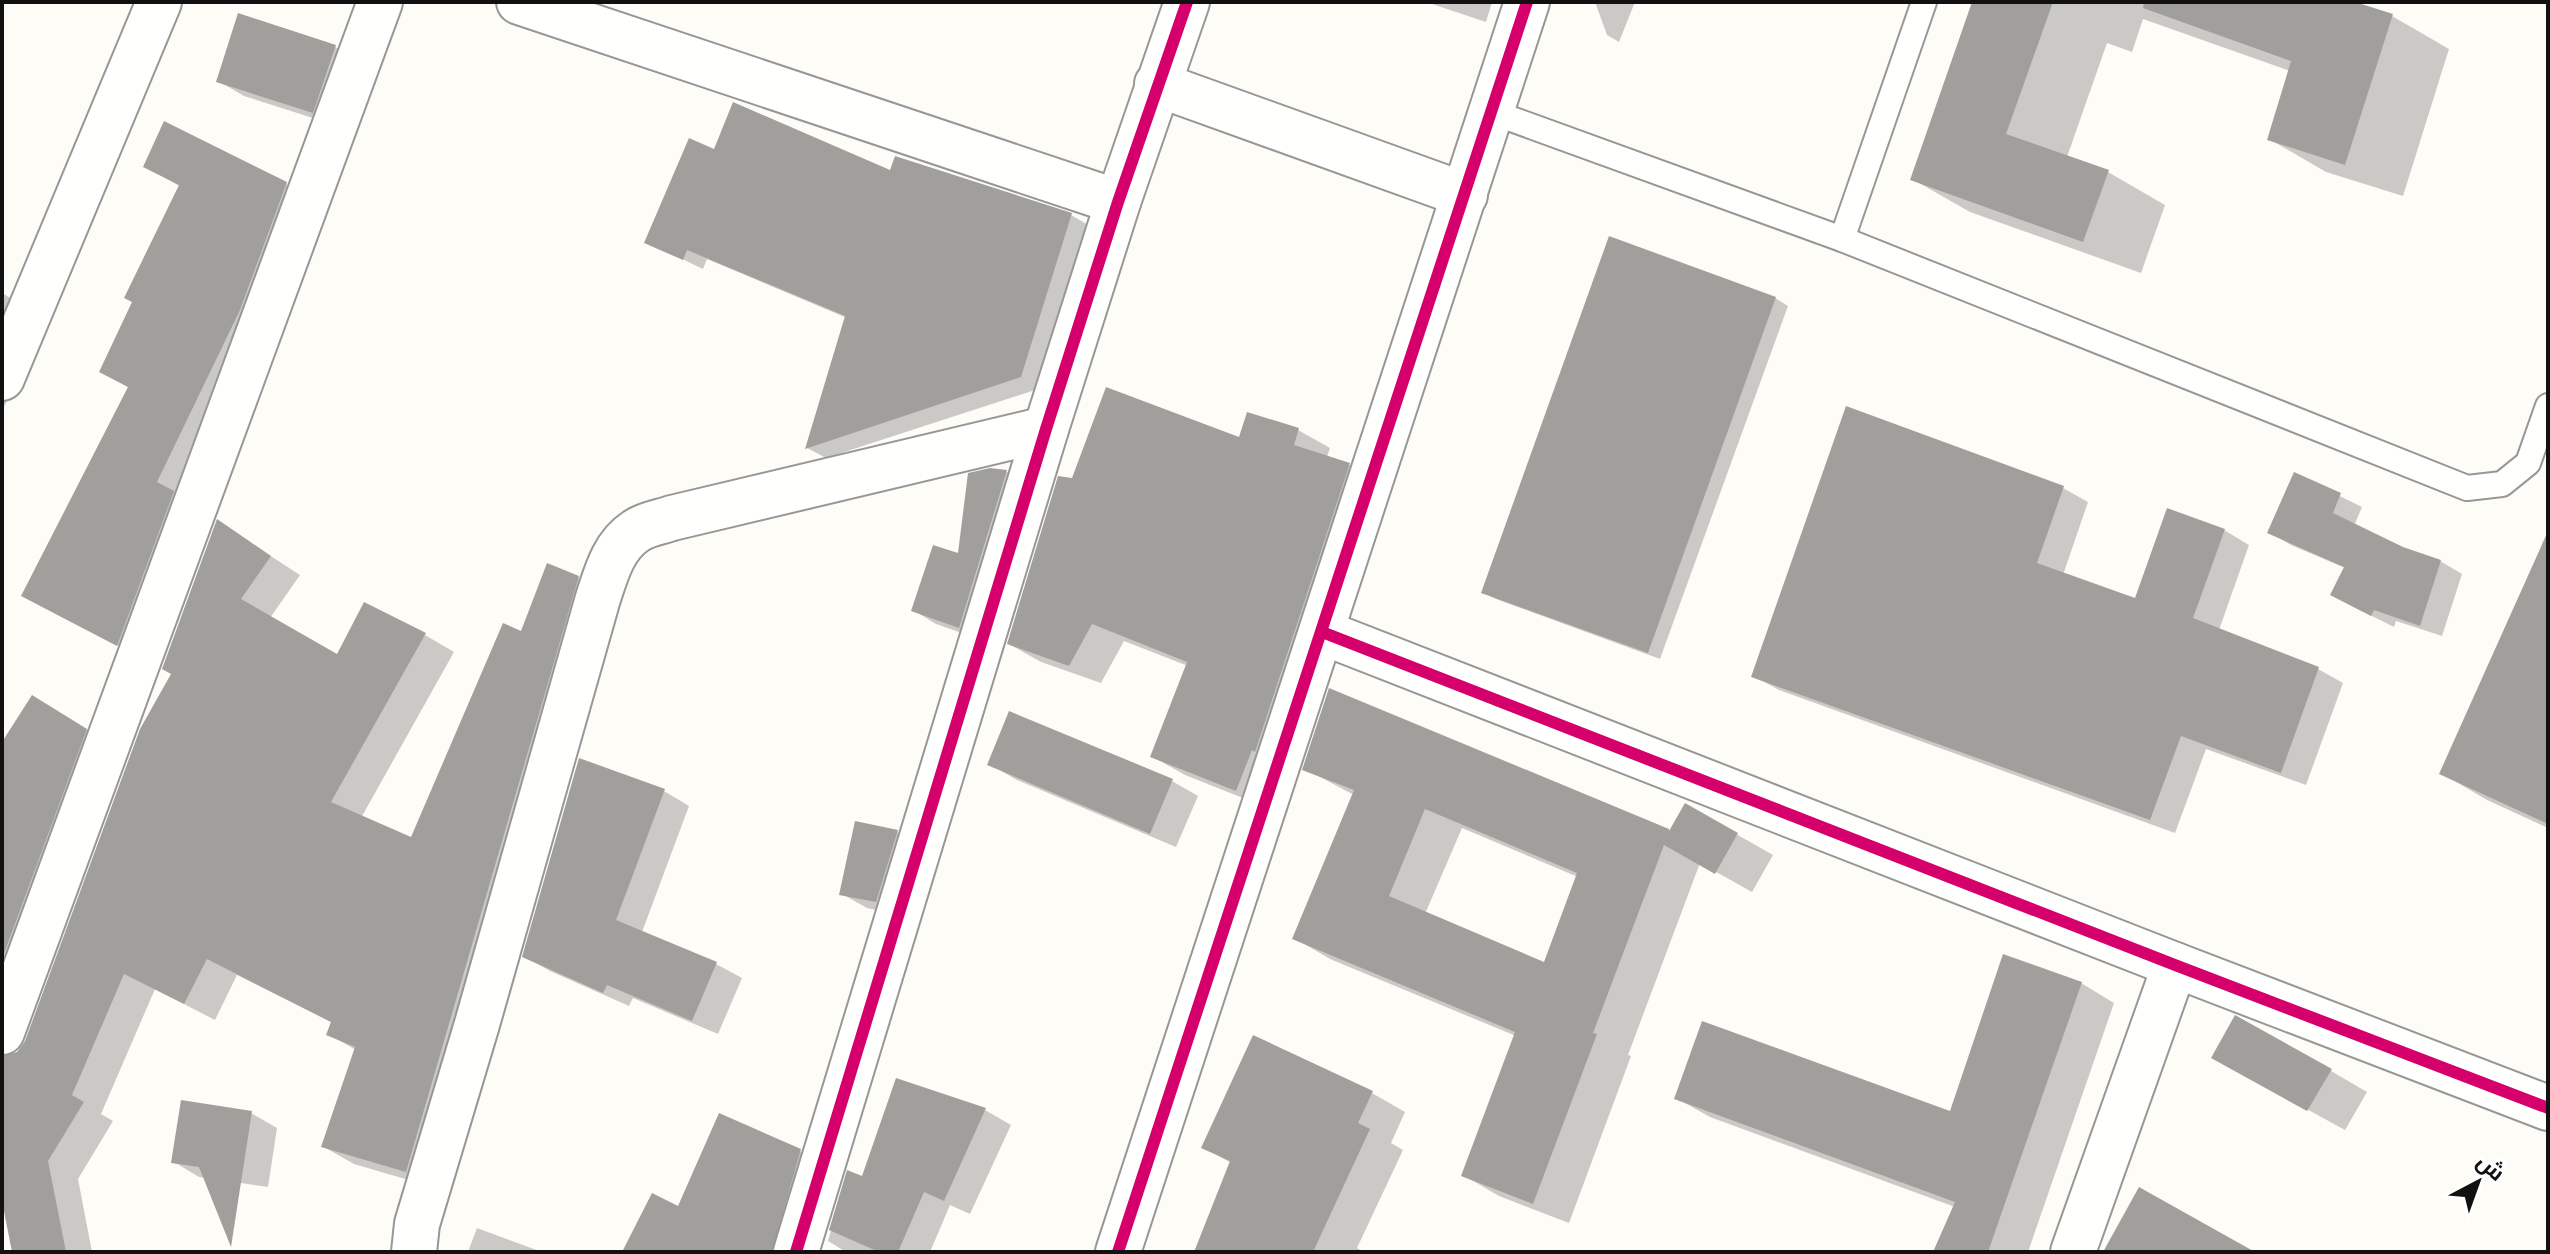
<svg xmlns="http://www.w3.org/2000/svg" width="2550" height="1254" font-family="'Times New Roman',Cairo,serif">
<style>
.shadow{fill:#0003;fill-rule:evenodd}
.building{fill:#a19f9c;fill-rule:evenodd}
.lines{fill:none;stroke-linecap:round;stroke-linejoin:round}
.service-casing{stroke:#979795;stroke-width:28}
.minor-casing{stroke:#979795;stroke-width:48}
.service{stroke:#fffffe;stroke-width:24}
.minor{stroke:#fffffe;stroke-width:44}
.cycleway-casing{stroke:#fff;stroke-width:17}
.cycleway{stroke:#d6006c;stroke-width:12}
</style>
<rect width="100%" height="100%" fill="#fdfcf7"/>
<g class="shadow">
<polygon points="1426,2 1492,2 1486,22"/>
<polygon points="1595,2 1635,2 1619,42 1607,35"/>
<polygon points="1974,2 2348,2 2392,16 2449,49 2403,196 2326,172 2269,139 2290,71 2143,19 2132,52 2107,43 2067,157 2108,172 2165,205 2141,273 1970,212 1912,179"/>
<polygon points="335,47 361,61 338,126 244,96 218,81"/>
<polygon points="165,124 286,184 322,205 153,664 60,615 130,388 101,372 135,302 181,187 146,167"/>
<polygon points="715,151 1071,215 1090,226 1041,388 826,458 807,448 847,318 707,259 703,269 647,242"/>
<polygon points="2,293 45,318 21,376 2,410"/>
<polygon points="1775,298 1788,306 1660,659 1496,599 1483,592"/>
<polygon points="1847,409 2063,488 2088,502 2063,575 2136,600 2224,530 2249,545 2219,630 2318,669 2343,683 2306,785 2206,749 2175,833 1779,690 1754,676"/>
<polygon points="1298,430 1330,448 1327,457 1349,465 1381,483 1268,808 1185,775 1153,757 1188,666 1124,641 1101,683 1041,662 1009,644 1073,480 1240,440"/>
<polygon points="990,470 1007,472 1029,485 982,640 936,624 913,610 960,556"/>
<polygon points="2295,474 2362,507 2354,526 2402,549 2440,561 2462,574 2442,636 2396,621 2394,627 2354,607 2345,568 2291,545 2269,532"/>
<polygon points="218,522 300,575 270,618 338,656 425,635 454,652 361,818 412,840 522,634 578,578 608,595 436,1188 354,1164 324,1147 356,1050 328,1034 333,1023 237,975 215,1020 155,989 101,1114 113,1121 78,1179 92,1252 14,1252 2,1191 2,746 62,715 116,748 8,1041 8,1058 19,1053 27,1042 174,673"/>
<polygon points="2548,536 2548,828 2487,800 2441,773"/>
<polygon points="1011,714 1172,781 1198,796 1176,847 1015,779 990,764"/>
<path d="M 1305,769 L 1670,832 L 1685,805 L 1773,855 L 1752,892 L 1700,863 L 1628,1055 L 1631,1056 L 1569,1223 L 1499,1196 L 1463,1175 L 1516,1036 L 1330,959 L 1294,938 L 1354,795 ZM 1462,828 L 1578,877 L 1545,964 L 1425,914 Z"/>
<polygon points="664,791 689,806 642,932 716,964 742,978 718,1034 633,998 629,1006 550,971 524,956"/>
<polygon points="897,832 923,847 902,916 867,908 842,894"/>
<polygon points="2081,983 2114,1003 2028,1252 1935,1252 1955,1207 1710,1117 1676,1098 1951,1113"/>
<polygon points="1254,1038 1372,1093 1405,1112 1391,1143 1403,1150 1357,1248 1364,1252 1197,1252 1231,1163 1203,1147"/>
<polygon points="2331,1071 2367,1092 2345,1130 2250,1078"/>
<polygon points="897,1081 985,1110 1011,1125 970,1214 950,1205 930,1252 846,1252 828,1241 848,1172 863,1179"/>
<polygon points="251,1113 277,1128 268,1187 199,1177 174,1162"/>
<polygon points="800,1151 823,1164 797,1252 624,1252 679,1209"/>
<polygon points="477,1228 542,1252 468,1252"/>
</g>
<g class="building">
<polygon points="1972,2 2053,2 2006,134 2109,170 2083,242 1910,180"/>
<polygon points="2144,2 2355,2 2393,14 2345,165 2267,140 2291,61 2143,8"/>
<polygon points="238,13 336,45 313,113 216,82"/>
<polygon points="733,102 890,170 895,156 1072,213 1021,377 805,449 845,316 687,250 683,260 644,243 689,138 714,149"/>
<polygon points="164,121 287,182 240,310 157,482 174,491 117,646 21,596 128,387 99,372 132,302 124,298 179,185 143,167"/>
<polygon points="1609,236 1776,297 1648,653 1481,593"/>
<polygon points="1106,387 1239,437 1247,412 1299,428 1294,445 1350,463 1255,752 1252,750 1236,791 1150,757 1187,662 1092,624 1069,666 1007,644 1058,476 1072,478"/>
<polygon points="1846,406 2064,486 2037,563 2135,598 2167,508 2225,529 2193,618 2319,667 2281,773 2181,736 2150,820 1751,677"/>
<polygon points="990,468 1007,470 959,628 911,611 933,545 958,553 968,473"/>
<polygon points="2294,472 2341,493 2333,513 2403,547 2441,560 2420,626 2374,610 2371,616 2330,595 2344,567 2267,533"/>
<polygon points="217,519 271,556 241,599 337,654 364,602 426,633 331,802 411,837 503,623 521,631 547,563 579,576 406,1172 321,1147 355,1047 326,1035 331,1022 207,959 184,1004 124,974 72,1095 84,1102 48,1161 66,1252 12,1252 2,1201 2,1056 17,1052 25,1041 140,729 171,674 162,669"/>
<polygon points="2548,531 2548,824 2439,774"/>
<path d="M 1329,688 L 1669,829 L 1669,831 L 1685,803 L 1738,833 L 1715,874 L 1664,845 L 1593,1033 L 1597,1034 L 1533,1204 L 1461,1176 L 1515,1032 L 1292,939 L 1354,790 L 1302,770 ZM 1425,809 L 1577,873 L 1544,962 L 1389,896 Z"/>
<polygon points="32,695 87,729 2,959 2,742"/>
<polygon points="1009,711 1173,779 1150,834 987,765"/>
<polygon points="579,758 665,789 616,920 717,962 692,1021 607,985 603,993 522,957"/>
<polygon points="855,821 898,830 876,902 839,895"/>
<polygon points="2003,954 2082,982 1988,1252 1933,1252 1955,1202 1674,1099 1702,1021 1950,1111"/>
<polygon points="2235,1015 2332,1069 2307,1111 2211,1058"/>
<polygon points="1253,1035 1373,1091 1358,1123 1370,1129 1313,1252 1194,1252 1230,1161 1201,1148"/>
<polygon points="896,1078 986,1108 944,1201 924,1192 898,1252 879,1252 829,1230 847,1170 862,1176"/>
<polygon points="181,1100 252,1111 231,1247 199,1167 171,1163"/>
<polygon points="719,1113 801,1149 772,1252 622,1252 652,1193 678,1206"/>
<polygon points="2139,1187 2255,1252 2103,1252"/>
</g>
<g class="lines">
<g class="service-casing">
<g id="service">
<polyline points="1492,112 1842,239 2467,488 2502,484 2528,463 2548,406"/>
<polyline points="1842,239 1924,2"/>
</g>
</g>
<g class="minor-casing">
<g id="minor">
<polyline points="519,2 1118,202"/>
<polyline points="1157,84 1465,195"/>
<polyline points="2,378 159,2"/>
<polyline points="1322,632 2175,965 2548,1108"/>
<polyline points="2,1032 380,2"/>
<path d="M 414,1252 L 417,1224 L 477,1024 L 598,598 C 606,574 613,546 636,531 C 646,524 661,522 672,518 L 1046,429"/>
<polyline points="796,1252 1046,429 1118,202 1187,2"/>
<polyline points="1118,1252 1527,2"/>
<polyline points="2073,1252 2175,965"/>
</g>
</g>
<use href="#service" class="service"/>
<use href="#minor" class="minor"/>
<g class="cycleway-casing">
<g id="cycleway">
<polyline points="1322,632 2175,965 2548,1108"/>
<polyline points="796,1252 1046,429 1118,202 1187,2"/>
<polyline points="1118,1252 1527,2"/>
</g>
</g>
<use href="#cycleway" class="cycleway"/>
</g>
<rect width="2550" height="1254" fill="none" stroke="#111111" stroke-width="8"/>
<g transform="translate(2478 1182) rotate(41)" stroke="#ffffff" stroke-width="6" paint-order="stroke">
<path d="M0-6L14 30L0 20L-14 30Z" fill="#111111"/>
<text y="-12" font-size="22" font-weight="bold" text-anchor="middle" fill="#111111">ش</text>
</g>
</svg>
